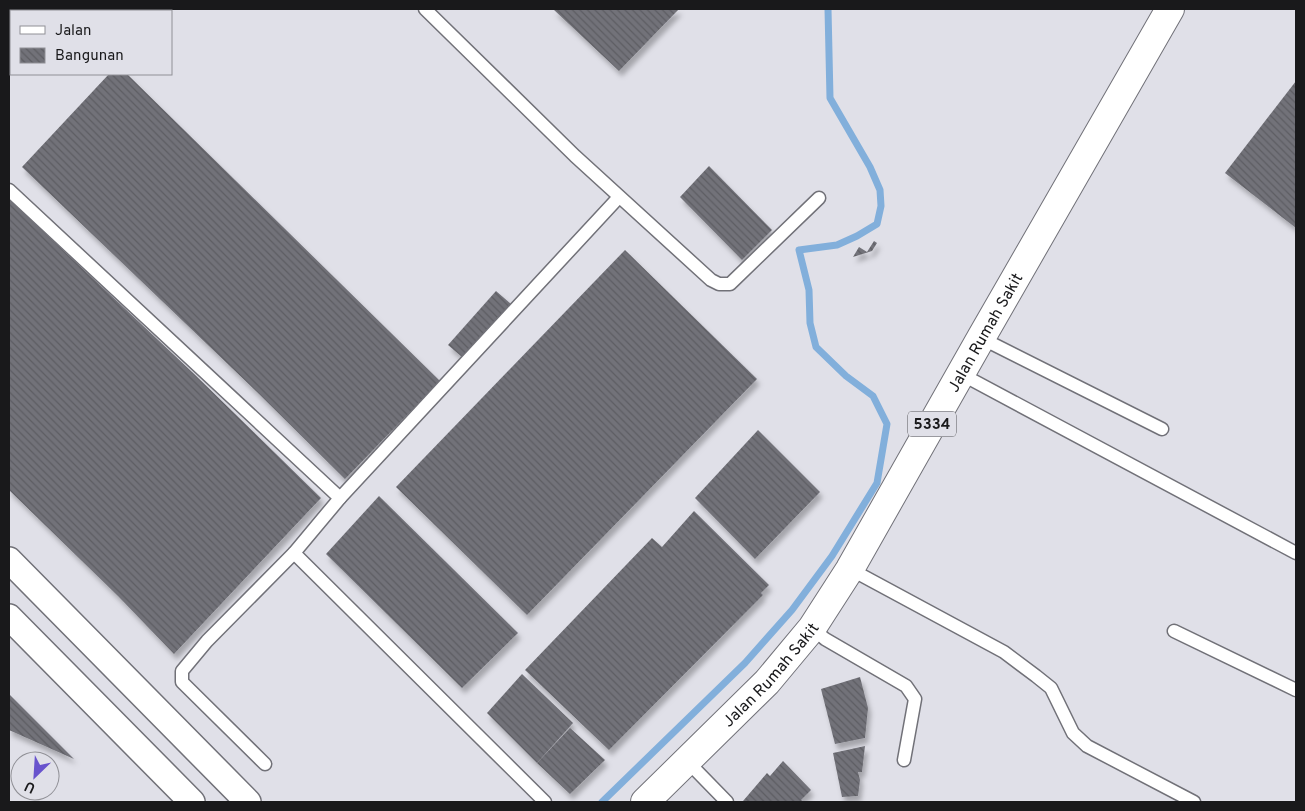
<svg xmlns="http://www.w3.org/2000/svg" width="1305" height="811" font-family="Overpass,sans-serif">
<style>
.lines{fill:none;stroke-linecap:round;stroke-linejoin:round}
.stream{stroke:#82afdb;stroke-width:7}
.building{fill:url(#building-back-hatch);filter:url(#shadow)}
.service-casing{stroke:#717178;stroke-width:15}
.minor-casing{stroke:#717178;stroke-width:28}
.primary-casing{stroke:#717178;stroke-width:30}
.service{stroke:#fff;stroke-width:12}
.minor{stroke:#fff;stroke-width:25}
.primary{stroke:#fff;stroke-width:28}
.labels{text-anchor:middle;stroke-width:5;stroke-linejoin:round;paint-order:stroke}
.shield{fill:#e0e0e8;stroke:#555558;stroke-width:1}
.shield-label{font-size:15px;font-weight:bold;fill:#19191b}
.street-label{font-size:16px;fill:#19191b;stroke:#e0e0e8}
</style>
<defs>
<pattern id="building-back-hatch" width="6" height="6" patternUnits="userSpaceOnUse" patternTransform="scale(1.25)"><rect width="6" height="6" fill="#727279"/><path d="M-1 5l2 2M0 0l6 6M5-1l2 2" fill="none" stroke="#5d5d62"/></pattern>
<filter id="shadow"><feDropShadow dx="3" dy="5.5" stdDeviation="2.5" flood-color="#0004"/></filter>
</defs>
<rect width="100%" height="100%" fill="#e0e0e8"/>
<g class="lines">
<polyline class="stream" points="602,802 745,663 792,610 832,556 877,483 887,424 873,396 846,376 816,347 810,323 809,290 799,250 837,245 857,236 877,224 881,206 880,190 870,167 830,98 828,9"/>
</g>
<g class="building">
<polygon points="9,9 30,9 27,11 11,11 11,28 9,31"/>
<polygon points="553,9 679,9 619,71"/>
<polygon points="109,74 127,74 440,381 345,479 256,391 22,167"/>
<polygon points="1296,81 1296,228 1225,173"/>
<polygon points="709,166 772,230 742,260 680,197"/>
<polygon points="9,199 192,372 321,498 174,654 118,596 9,490"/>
<polygon points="874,241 877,243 872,251 853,257 859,247 867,252"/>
<polygon points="625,250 757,379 527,615 396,487"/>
<polygon points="496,291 511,304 462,357 448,345"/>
<polygon points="758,430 820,492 755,559 695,498"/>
<polygon points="379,496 518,633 462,688 326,554"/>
<polygon points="694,511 769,585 761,593 763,595 609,750 525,670 652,538 662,547"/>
<polygon points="522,674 573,723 537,763 487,713"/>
<polygon points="860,677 868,708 865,738 835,744 821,689"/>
<polygon points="9,694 74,759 9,730"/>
<polygon points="570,728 605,760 570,794 537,763"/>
<polygon points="865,746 862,772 858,772 860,780 858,796 842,797 833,753"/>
<polygon points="783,761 811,790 801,800 804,802 743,801 767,773 770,776"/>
</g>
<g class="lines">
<g class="service-casing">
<g id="service">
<polyline points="425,9 575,156 711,280 719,284 730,284 819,198"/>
<polyline points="47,11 49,9"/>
<polyline points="9,50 11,48"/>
<polyline points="9,190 340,498"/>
<polyline points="981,338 1162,429"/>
<polyline points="961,374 1296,553"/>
<polyline points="850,569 1004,652 1036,676 1051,688 1073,733 1087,746 1194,802"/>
<polyline points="812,628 825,639 906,686 915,699 904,760"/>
<polyline points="1174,631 1296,690"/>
<polyline points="687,761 727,802"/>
<polyline points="265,764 182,682 182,671 207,641 294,553"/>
<polyline points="545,802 294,553 340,498 619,197"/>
</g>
</g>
<g class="minor-casing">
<g id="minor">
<polyline points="9,560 248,802"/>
<polyline points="9,617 192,802"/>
</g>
</g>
<g class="primary-casing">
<g id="primary">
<path id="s1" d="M 645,802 L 767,682 L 812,628 L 850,569 L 981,338 L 1170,9"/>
</g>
</g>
<use href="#service" class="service"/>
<use href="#minor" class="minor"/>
<use href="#primary" class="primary"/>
</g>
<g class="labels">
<rect class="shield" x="908" y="411.5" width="48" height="25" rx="4"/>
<g class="shield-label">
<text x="932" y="429">5334</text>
</g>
<g class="street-label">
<text dy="6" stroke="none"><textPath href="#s1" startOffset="584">Jalan Rumah Sakit</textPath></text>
<text dy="6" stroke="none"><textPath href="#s1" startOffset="179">Jalan Rumah Sakit</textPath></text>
</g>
</g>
<rect width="1305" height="811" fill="none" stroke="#19191b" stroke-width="20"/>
<rect x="10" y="10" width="162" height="65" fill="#e0e0e8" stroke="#909096"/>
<rect x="20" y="26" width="25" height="8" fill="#ffffff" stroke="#909096"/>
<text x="55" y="35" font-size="15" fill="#19191b">Jalan</text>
<rect x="20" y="48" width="25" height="15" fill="url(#building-back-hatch)" stroke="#909096"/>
<text x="55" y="60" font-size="15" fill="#19191b">Bangunan</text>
<g transform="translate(35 776) rotate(205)"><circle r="24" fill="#e0e0e8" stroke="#909096"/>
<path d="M0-4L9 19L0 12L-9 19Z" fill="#6853cd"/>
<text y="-8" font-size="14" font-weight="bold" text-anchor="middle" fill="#19191b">U</text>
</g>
</svg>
